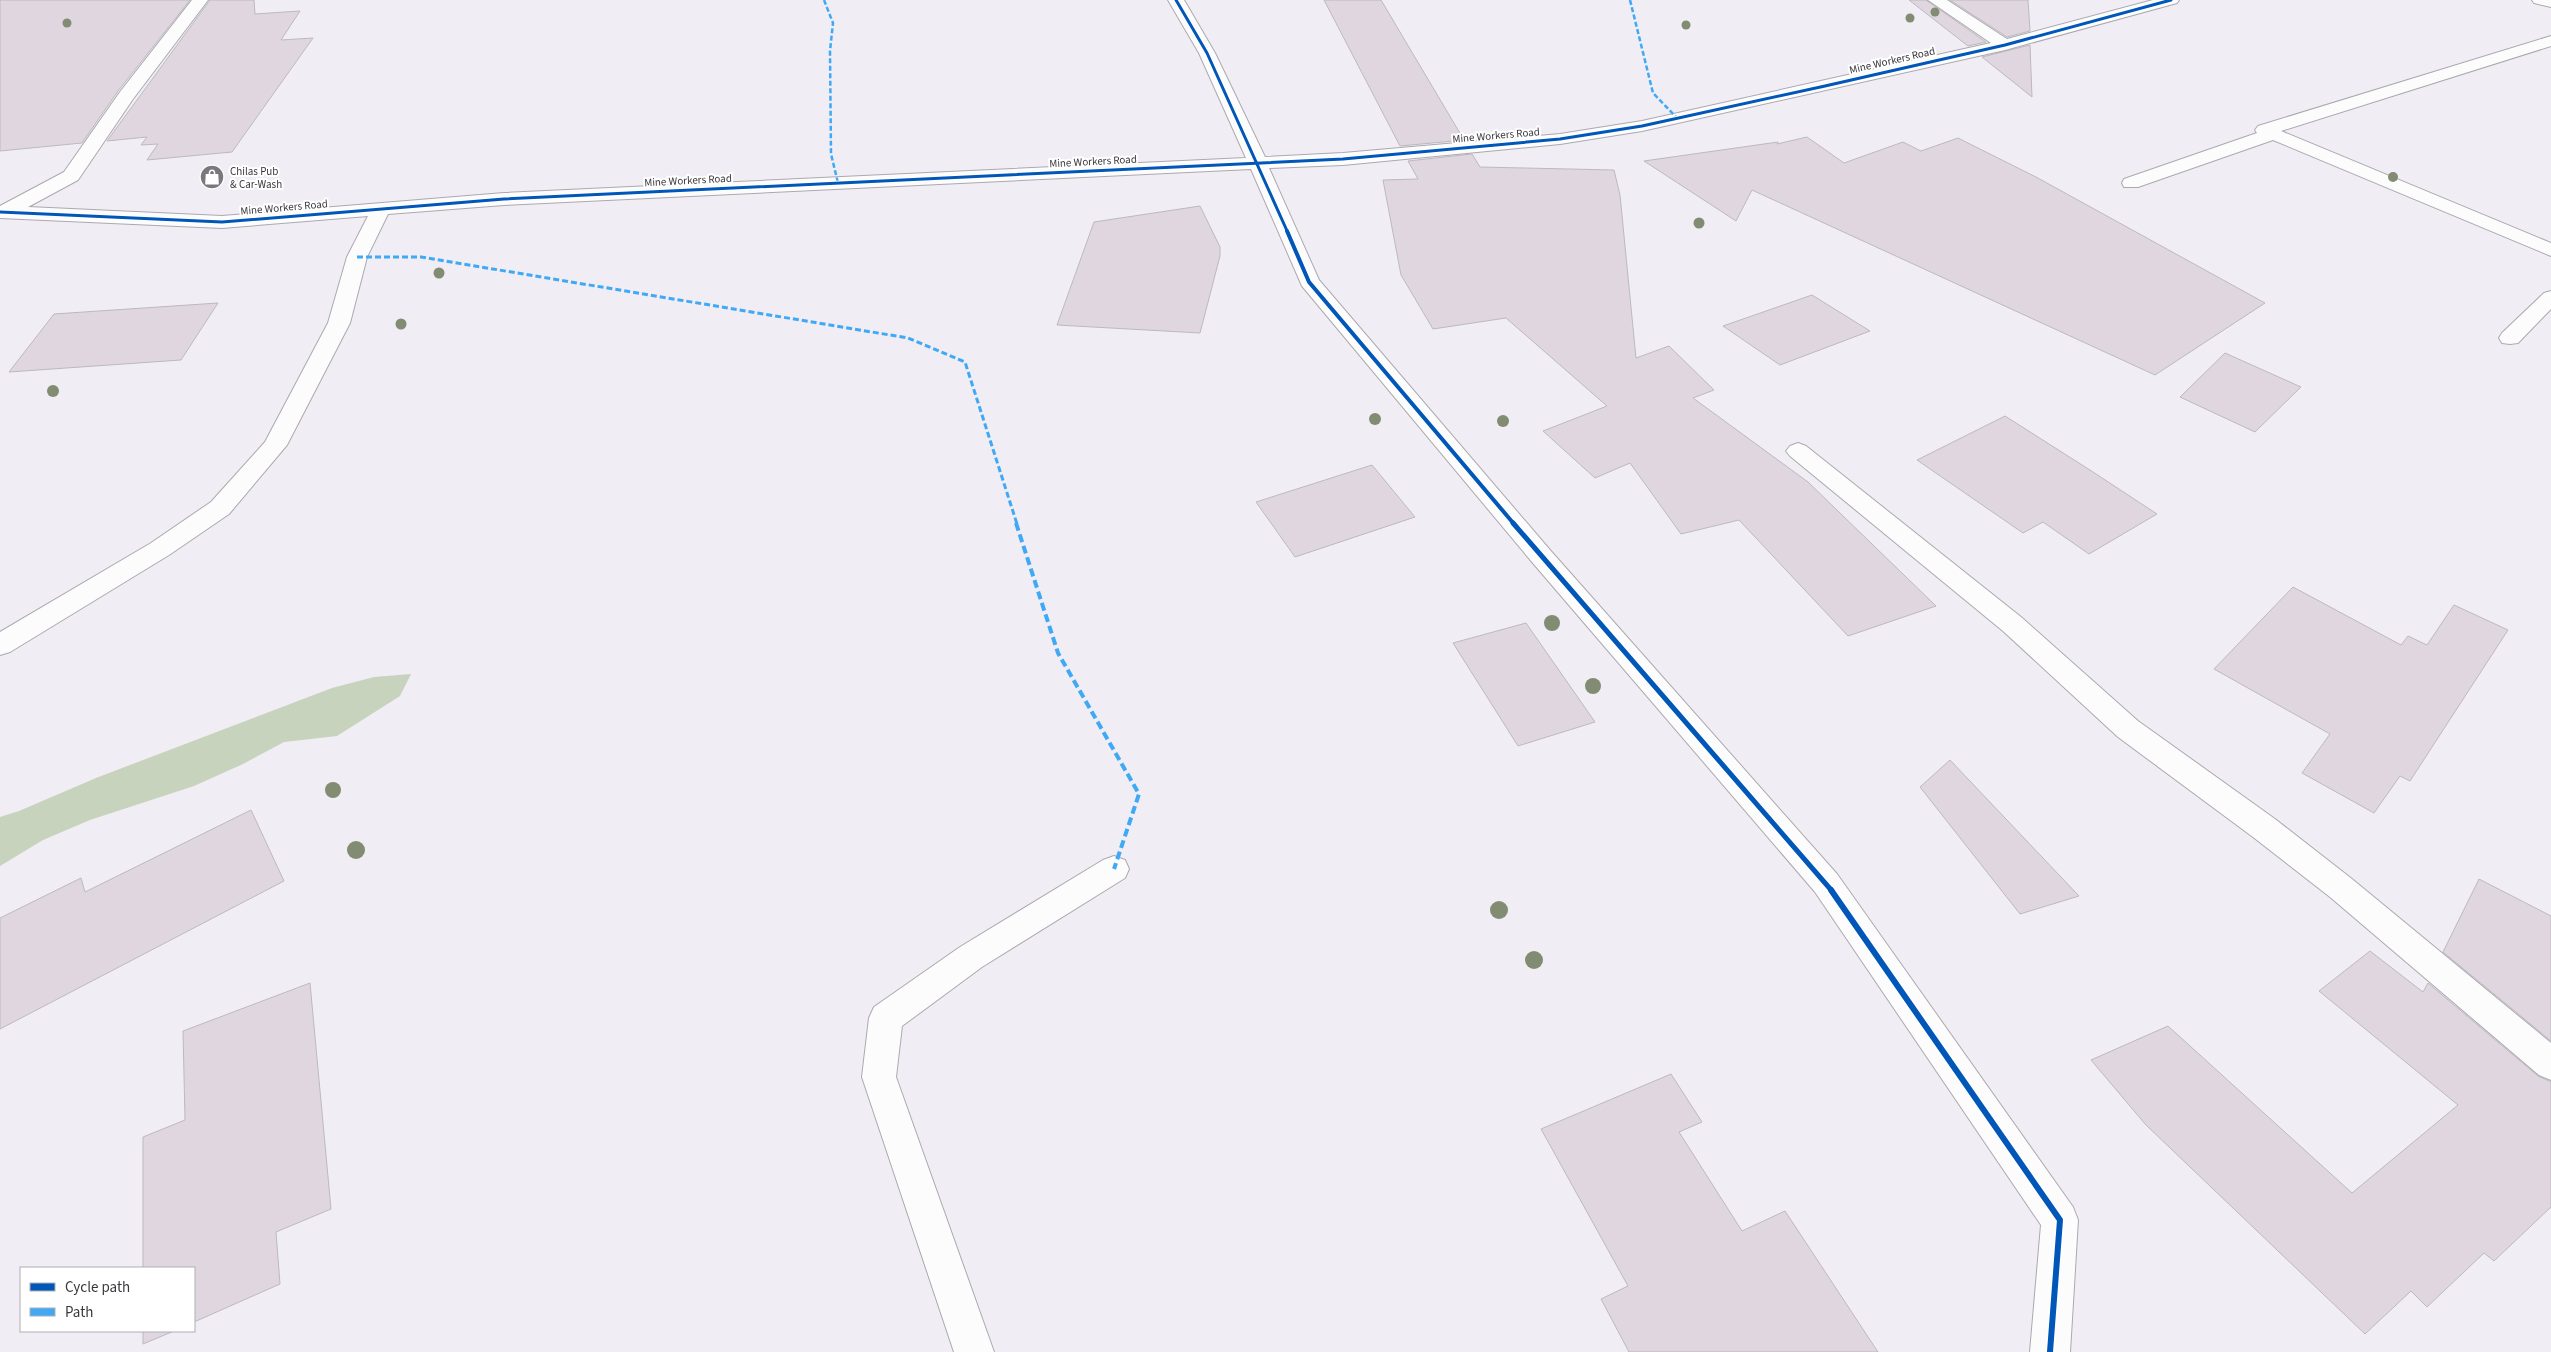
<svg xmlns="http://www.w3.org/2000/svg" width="2551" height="1352" font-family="'Source Sans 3',sans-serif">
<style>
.forest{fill:#c7d3bc}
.building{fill:#dfd6e0;stroke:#bcb9be}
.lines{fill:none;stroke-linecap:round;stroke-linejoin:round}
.service-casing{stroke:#aba9ae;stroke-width:2}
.minor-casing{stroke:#aba9ae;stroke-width:2}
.service{fill:#fdfcfd;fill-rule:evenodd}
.minor{fill:#fdfcfd;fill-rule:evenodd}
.quiet-far2{stroke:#3fa9f5;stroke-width:2.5;stroke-dasharray:5 2.5;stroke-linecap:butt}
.quiet-far1{stroke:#3fa9f5;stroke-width:3;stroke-dasharray:6 3;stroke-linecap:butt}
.quiet{stroke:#3fa9f5;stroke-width:4;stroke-dasharray:8 4;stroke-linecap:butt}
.cycleway-far3-casing{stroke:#fff;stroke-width:5}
.cycleway-far2-casing{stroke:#fff;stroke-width:6}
.cycleway-far1-casing{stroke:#fff;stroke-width:8}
.cycleway-casing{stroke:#fff;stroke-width:9}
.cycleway-far3{stroke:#0057b8;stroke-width:3}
.cycleway-far2{stroke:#0057b8;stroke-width:4}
.cycleway-far1{stroke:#0057b8;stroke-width:5}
.cycleway{stroke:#0057b8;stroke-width:6}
.tree{fill:#818c73}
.labels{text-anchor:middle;stroke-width:4;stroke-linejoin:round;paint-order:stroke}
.far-street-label{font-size:11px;fill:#3a383d;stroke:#fff}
.far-poi-label{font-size:11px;fill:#3a383d;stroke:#fff;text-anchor:start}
</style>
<rect width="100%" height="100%" fill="#f0edf4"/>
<polygon class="forest" points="411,674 400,696 337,736 284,742 243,764 194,786 90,820 43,840 0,866 0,817 19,811 96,778 332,688 374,677"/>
<g class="building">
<polygon points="0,0 190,0 118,91 82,143 0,151"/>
<polygon points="210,0 254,0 255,14 300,11 281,40 313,38 232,152 147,160 158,144 141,145 147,137 107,141"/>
<polygon points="1324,0 1381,0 1464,140 1400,146"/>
<polygon points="1909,0 1926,0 1986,42 1968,46"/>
<polygon points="1950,0 2028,0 2030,31 2007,37"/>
<polygon points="2030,45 2032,97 1982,57"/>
<polygon points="1807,137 1844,163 1903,142 1921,151 1958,138 2036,177 2265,303 2155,375 1752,190 1736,221 1644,161 1778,142 1777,144"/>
<polygon points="1472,154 1480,167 1614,170 1620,195 1636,358 1669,346 1714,390 1693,398 1808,482 1936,606 1848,636 1739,520 1681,534 1630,463 1595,478 1543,431 1607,406 1506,318 1433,329 1401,275 1383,180 1418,179 1408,161"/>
<polygon points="1200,206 1220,247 1220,256 1200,333 1057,325 1094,222"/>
<polygon points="1812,295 1870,331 1780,365 1723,326"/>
<polygon points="218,303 181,360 9,372 54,314"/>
<polygon points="2225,353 2301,387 2255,432 2180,397"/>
<polygon points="2005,416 2093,472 2157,514 2089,554 2043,522 2023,533 1917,460"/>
<polygon points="1372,465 1415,517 1295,557 1256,502"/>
<polygon points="2293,587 2401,645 2408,636 2427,645 2454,605 2508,630 2410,781 2400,776 2374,813 2302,773 2330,734 2214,669"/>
<polygon points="1526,623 1595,722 1518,746 1453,643"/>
<polygon points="1950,760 2079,896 2020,914 1920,787"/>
<polygon points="251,810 284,881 0,1029 0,918 81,878 85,892"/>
<polygon points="2479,879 2551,916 2551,1041 2443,952"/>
<polygon points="2370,951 2423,992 2428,983 2538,1076 2551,1082 2551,1207 2494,1261 2484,1253 2427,1307 2411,1291 2365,1334 2146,1125 2091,1060 2168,1026 2352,1193 2458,1105 2319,991"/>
<polygon points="310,983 331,1209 276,1232 280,1284 194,1322 194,1268 143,1268 143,1137 185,1120 183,1031"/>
<polygon points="1671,1074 1702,1122 1679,1132 1742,1231 1785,1211 1878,1352 1629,1352 1601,1299 1628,1286 1541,1129"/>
<polygon points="143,1331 174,1331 143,1344"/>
</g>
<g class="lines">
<g class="service-casing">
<g id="service">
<polygon points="2551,36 2551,46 2281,131 2551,243 2551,256 2273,140 2138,187 2124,187 2122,183 2124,179 2257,133 2255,130 2258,126"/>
<polygon points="2551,291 2551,309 2518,343 2510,344 2502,343 2499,338 2502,333 2544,293"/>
<polygon points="1798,443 1806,446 2021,617 2138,721 2275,819 2352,879 2551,1043 2551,1080 2539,1075 2330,897 2253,837 2118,737 2003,631 1790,456 1786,451 1790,446"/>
<polygon points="1114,856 1125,860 1129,869 1125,878 982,967 902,1026 896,1077 994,1352 954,1352 862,1077 869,1018 874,1007 960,947 1103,860"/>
</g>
</g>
<g class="minor-casing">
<g id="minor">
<polygon points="192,0 208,0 133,99 78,180 28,207 222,216 504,193 1246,158 1199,53 1168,0 1184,0 1215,53 1265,157 1343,153 1560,134 1642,121 1991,43 1928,0 1947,0 2007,39 2153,0 2179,0 2177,3 2005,50 1642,131 1560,144 1343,165 1269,168 1319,280 1550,550 1837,874 2073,1207 2078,1220 2070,1352 2030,1352 2041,1225 1815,892 1532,562 1302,286 1251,169 504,205 388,214 367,257 350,323 287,445 229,514 169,555 10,652 0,655 0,632 151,543 211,502 265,442 328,323 347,257 368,216 222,228 0,218 0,206 64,172 120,92"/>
<polygon points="2532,0 2551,0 2551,7 2534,3"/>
</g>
</g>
<use href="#service" class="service"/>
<use href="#minor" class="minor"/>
<g class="quiet-far2">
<polyline points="824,0 833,23 830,51 831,154 838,183"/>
<polyline points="1630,0 1653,93 1677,118"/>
</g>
<polyline class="quiet-far1" points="357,257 421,257 908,338 965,362 1017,524"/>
<polyline class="quiet" points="1016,523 1058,653 1139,794 1114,869"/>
<g class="cycleway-far3-casing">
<g id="cycleway-far3">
<polyline points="1176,0 1207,53 1288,233"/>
<polyline points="0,212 222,222 504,199 1343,159 1560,139 1642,126 1825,86 2005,45 2171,0"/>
</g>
</g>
<g class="cycleway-far2-casing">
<polyline id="cycleway-far2" points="1287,231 1309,282 1514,524"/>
</g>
<g class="cycleway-far1-casing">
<polyline id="cycleway-far1" points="1513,523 1832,891"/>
</g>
<g class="cycleway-casing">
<polyline id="cycleway" points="1831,890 2060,1220 2050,1352"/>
</g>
<use href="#cycleway-far3" class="cycleway-far3"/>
<use href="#cycleway-far2" class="cycleway-far2"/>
<use href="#cycleway-far1" class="cycleway-far1"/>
<use href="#cycleway" class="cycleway"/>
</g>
<g class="tree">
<circle cx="1935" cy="12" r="4.5"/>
<circle cx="1910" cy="18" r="4.5"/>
<circle cx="67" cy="23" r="4.5"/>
<circle cx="1686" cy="25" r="4.5"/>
<circle cx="2393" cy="177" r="5"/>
<circle cx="1699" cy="223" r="5.5"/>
<circle cx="439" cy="273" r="5.5"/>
<circle cx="401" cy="324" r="5.5"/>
<circle cx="53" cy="391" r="6"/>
<circle cx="1375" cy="419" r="6"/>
<circle cx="1503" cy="421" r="6"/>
<circle cx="1552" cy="623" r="8"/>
<circle cx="1593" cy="686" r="8"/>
<circle cx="333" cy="790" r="8"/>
<circle cx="356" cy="850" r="9"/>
<circle cx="1499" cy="910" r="9"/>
<circle cx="1534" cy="960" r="9"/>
</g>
<defs>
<g id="shop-disc" transform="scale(1.25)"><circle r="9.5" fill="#7a777d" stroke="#fff"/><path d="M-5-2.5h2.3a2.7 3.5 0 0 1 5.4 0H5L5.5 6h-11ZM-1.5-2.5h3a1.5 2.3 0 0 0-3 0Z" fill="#fff"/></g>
</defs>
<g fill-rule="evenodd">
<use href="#shop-disc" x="212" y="177"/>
</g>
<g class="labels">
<g class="far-street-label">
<text transform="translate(1892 60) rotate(-13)" y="4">Mine Workers Road</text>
<text transform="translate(1496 135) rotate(-5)" y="4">Mine Workers Road</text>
<text transform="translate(1093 161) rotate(-3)" y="4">Mine Workers Road</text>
<text transform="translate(688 180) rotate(-3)" y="4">Mine Workers Road</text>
<text transform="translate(284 207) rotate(-5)" y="4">Mine Workers Road</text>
</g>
<g class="far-poi-label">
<text x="230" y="175">Chilas Pub<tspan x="230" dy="13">&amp; Car-Wash</tspan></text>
</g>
</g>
<rect x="20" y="1267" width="175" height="65" fill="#ffffff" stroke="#b0afb1"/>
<rect x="30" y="1283" width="25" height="8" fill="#0057b8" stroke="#b0afb1"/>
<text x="65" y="1292" font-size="15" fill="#3a383d">Cycle path</text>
<rect x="30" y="1308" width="25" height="8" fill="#3fa9f5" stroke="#b0afb1"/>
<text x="65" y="1317" font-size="15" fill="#3a383d">Path</text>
</svg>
